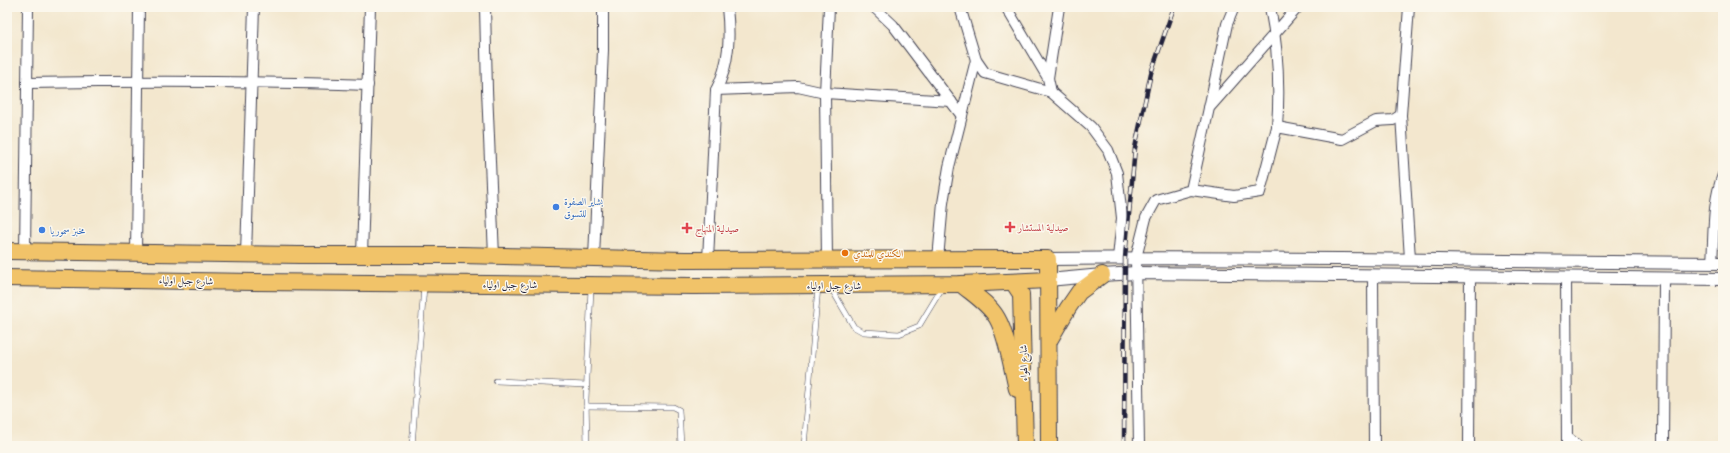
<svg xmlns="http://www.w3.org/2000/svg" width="1730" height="453" font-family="'Libre Caslon Text',Amiri,serif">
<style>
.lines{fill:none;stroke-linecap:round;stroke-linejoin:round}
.service-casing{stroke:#414051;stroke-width:6}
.minor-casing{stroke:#414051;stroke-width:12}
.tertiary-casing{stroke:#414051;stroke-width:14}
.trunk-casing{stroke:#414051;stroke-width:18}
.service{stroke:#fff;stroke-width:5}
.minor{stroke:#fff;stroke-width:10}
.tertiary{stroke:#fff;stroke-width:12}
.trunk{stroke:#f1c369;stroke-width:16}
.rail-casing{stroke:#22223b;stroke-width:4.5}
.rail{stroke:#fbf7ec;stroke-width:3;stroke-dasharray:9;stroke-linecap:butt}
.shop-dot{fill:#3f7fe0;stroke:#fbf7ec;stroke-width:1.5}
.health-dot{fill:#e0444e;stroke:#fbf7ec;stroke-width:1.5}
.food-dot{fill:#e8710a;stroke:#fbf7ec;stroke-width:1.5}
.labels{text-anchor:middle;stroke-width:3;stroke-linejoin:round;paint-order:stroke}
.shop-label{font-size:10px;fill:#366cbe;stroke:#fbf7ec;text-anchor:start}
.health-label{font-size:10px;fill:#be3a42;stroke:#fbf7ec;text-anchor:start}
.food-label{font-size:10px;fill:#c56008;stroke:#fbf7ec;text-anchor:start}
.street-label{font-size:10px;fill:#22223b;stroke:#fbf7ec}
</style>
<rect width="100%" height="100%" fill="#fbf7ec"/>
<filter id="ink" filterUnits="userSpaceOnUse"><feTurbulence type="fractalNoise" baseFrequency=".025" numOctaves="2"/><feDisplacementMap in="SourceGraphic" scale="8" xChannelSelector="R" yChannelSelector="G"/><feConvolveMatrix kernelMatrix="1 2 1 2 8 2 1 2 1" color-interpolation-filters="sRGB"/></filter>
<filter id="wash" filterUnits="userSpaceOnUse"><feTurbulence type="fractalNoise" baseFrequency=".012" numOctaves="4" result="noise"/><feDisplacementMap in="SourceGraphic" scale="16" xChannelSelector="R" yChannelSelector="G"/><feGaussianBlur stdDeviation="0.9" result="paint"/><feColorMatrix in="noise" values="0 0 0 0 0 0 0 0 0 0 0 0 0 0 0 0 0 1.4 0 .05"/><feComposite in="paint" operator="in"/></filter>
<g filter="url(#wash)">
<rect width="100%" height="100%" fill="#f3e7ce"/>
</g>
<g filter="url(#ink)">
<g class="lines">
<g class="service-casing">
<g id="service">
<polyline points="831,288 854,327 863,332 899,334 919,326 942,288"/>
<polyline points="496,381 586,385"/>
<polyline points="586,406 673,407 679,410 681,446"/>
<polyline points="412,446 424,286"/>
<polyline points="587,446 586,399 591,288"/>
<polyline points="804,446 818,287"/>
</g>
</g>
<g class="minor-casing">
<g id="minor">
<polyline points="485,7 487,90 494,256"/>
<polyline points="874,7 893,25 962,116"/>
<polyline points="960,7 976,60 985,73 1051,92"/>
<polyline points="1006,7 1048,78 1051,92 1091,127 1108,150 1117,173 1122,218 1118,258"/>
<path d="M 1270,7 C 1278,47 1280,86 1277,127"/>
<polyline points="1409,7 1401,115 1410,259"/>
<polyline points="1048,78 1059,7"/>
<path d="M 27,83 C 141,81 254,81 368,85"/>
<polyline points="716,90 798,87 825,93 951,101"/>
<polyline points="1209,108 1227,24 1234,7"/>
<polyline points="1191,190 1234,196 1260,192 1277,127 1342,139 1376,121 1393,120 1401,115"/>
<polyline points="25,251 28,7"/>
<polyline points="136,252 139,7"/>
<polyline points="246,254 254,7"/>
<polyline points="362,255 370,7"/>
<polyline points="594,258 603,50 603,7"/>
<polyline points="827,259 825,93 829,7"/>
<polyline points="938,259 943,203 949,167 976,60"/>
<path d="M 708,260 L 716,90 C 730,64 730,35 727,7"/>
<path d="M 1712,263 C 1714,234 1712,202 1723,175"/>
<polyline points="1373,275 1374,446"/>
<polyline points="1566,278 1567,446"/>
<polyline points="1568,438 1578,446"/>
<polyline points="1139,446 1136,258 1146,218 1156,200 1191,190 1209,108 1298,7"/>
<polyline points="1469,446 1470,276"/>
<polyline points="1663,446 1664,279"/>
</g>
</g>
<g class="tertiary-casing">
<g id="tertiary">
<path d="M 1048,259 C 1273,256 1498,262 1723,263"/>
<polyline points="1048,280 1102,275 1136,273 1723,279"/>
</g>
</g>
<g class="trunk-casing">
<g id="trunk">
<polyline points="7,251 299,255 461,255 685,260 1048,259 1049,446"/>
<polyline points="7,278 254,282 694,286 961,284 1048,280"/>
<polyline points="1013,282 1021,294 1025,446"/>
<path d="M 961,284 C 973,294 989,304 997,318 C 1007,335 1012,369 1017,389"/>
<polyline points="1050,339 1068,308 1079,292 1102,275"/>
</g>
</g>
<use href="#service" class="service"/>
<use href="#minor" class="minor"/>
<use href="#tertiary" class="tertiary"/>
<use href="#trunk" class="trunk"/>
<g class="rail-casing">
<polyline id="rail" points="1124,446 1125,258 1135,148 1151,73 1174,7"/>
</g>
<use href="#rail" class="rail"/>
</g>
</g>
<g class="shop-dot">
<circle cx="556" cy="207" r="4"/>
<circle cx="42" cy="230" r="4"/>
</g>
<g class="health-dot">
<path d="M1008 221h4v4h4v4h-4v4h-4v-4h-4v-4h4z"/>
<path d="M685 222h4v4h4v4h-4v4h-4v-4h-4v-4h4z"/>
</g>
<circle class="food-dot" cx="845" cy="253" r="4"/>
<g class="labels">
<g class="shop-label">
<text x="564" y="205">بشاير الصفوة<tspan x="564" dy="12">للتسوق</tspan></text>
<text x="50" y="234">مخبز سموريا</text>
</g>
<g class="health-label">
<text x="1018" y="231">صيدلية المستشار</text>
<text x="695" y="232">صيدلية المنهاج</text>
</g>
<g class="food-label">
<text x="853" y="257">الكندي للمندي</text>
</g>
<g class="street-label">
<text transform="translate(186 280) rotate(1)" y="4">شارع جبل اولياء</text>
<text x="510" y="288">شارع جبل اولياء</text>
<text x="834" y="289">شارع جبل اولياء</text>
<text transform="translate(1023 363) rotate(-91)" y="4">شارع الهواء</text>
</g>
</g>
<rect width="1730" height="453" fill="none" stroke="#fbf7ec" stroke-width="24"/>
</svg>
